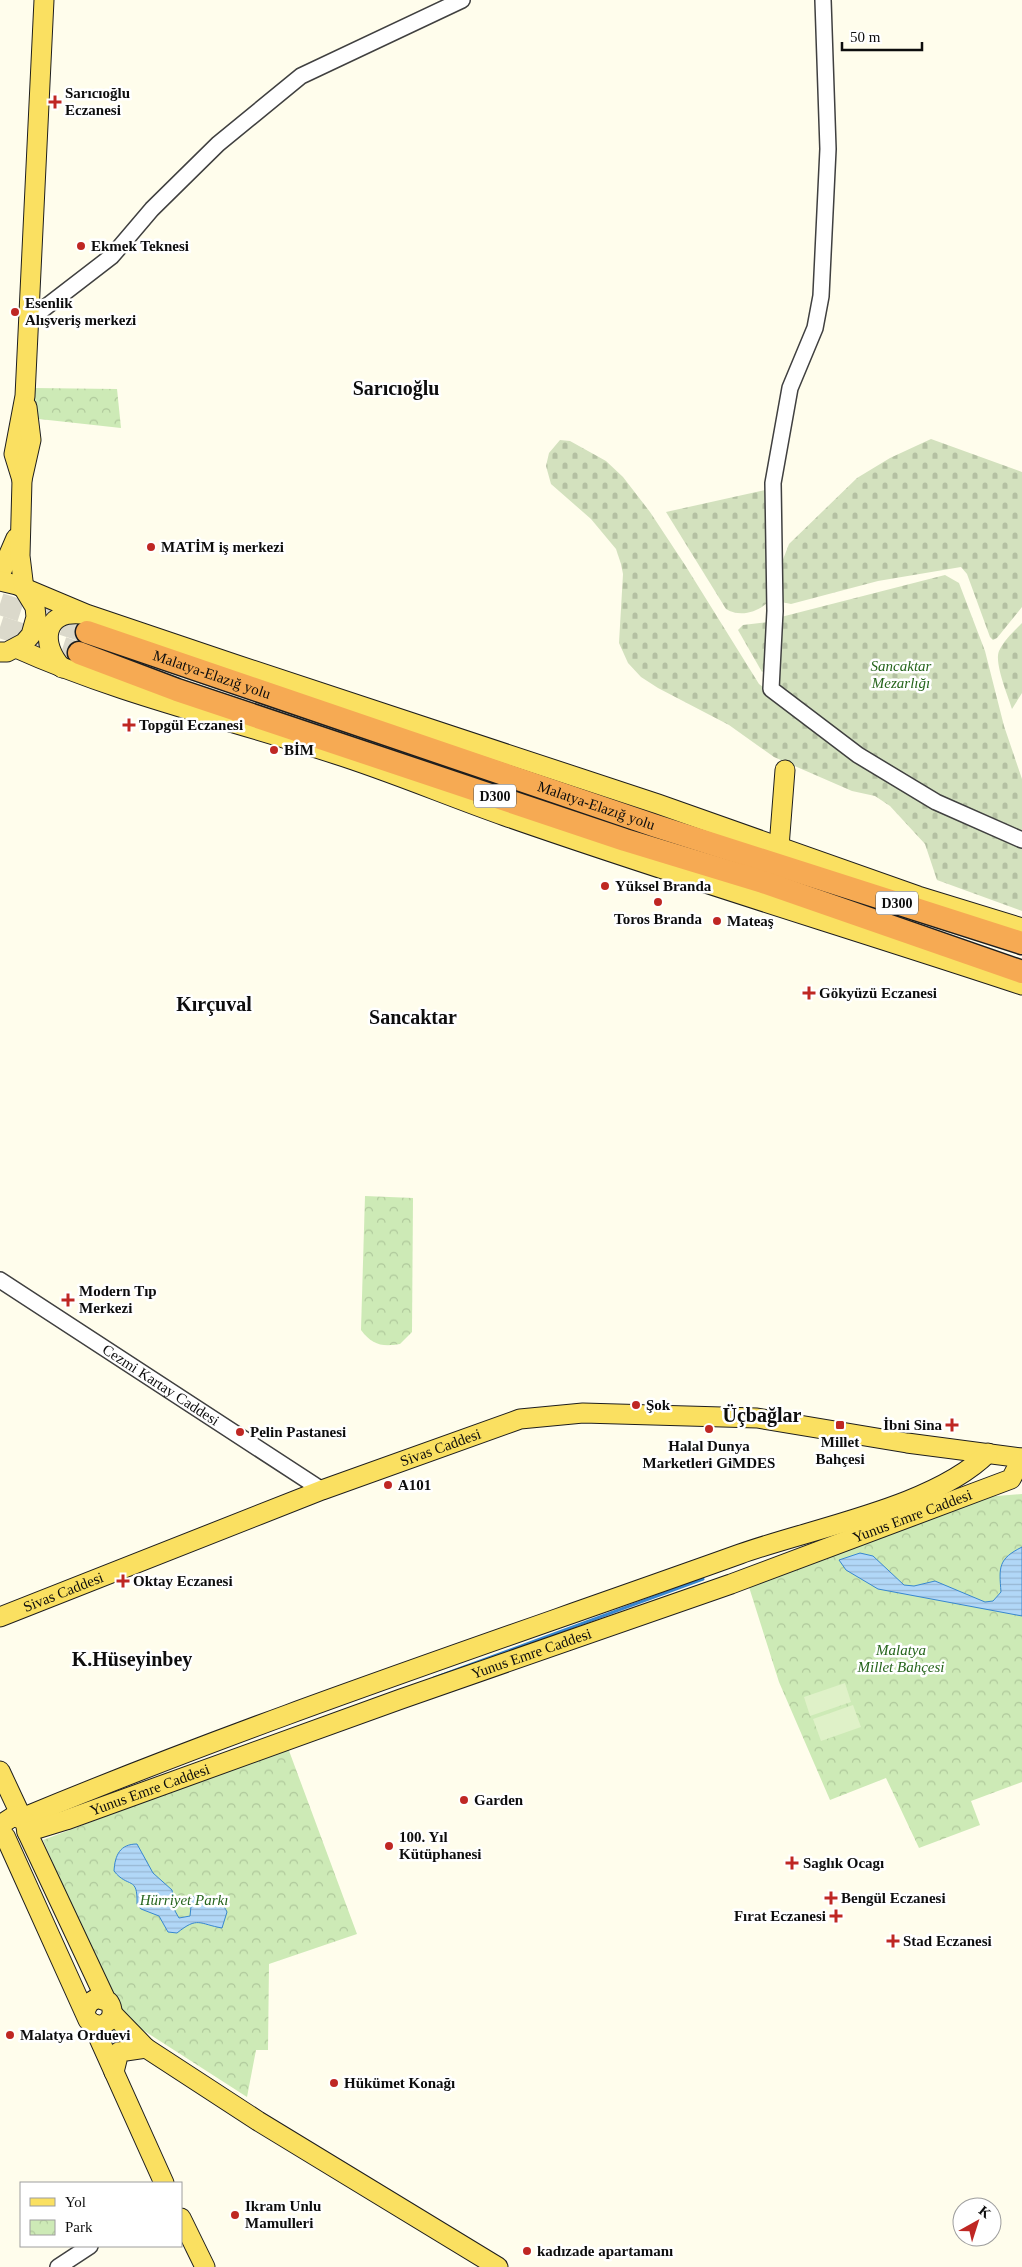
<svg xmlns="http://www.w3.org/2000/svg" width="1022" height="2267" font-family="Georgia,serif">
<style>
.cemetery{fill:url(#cemetery-stones)}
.park{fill:url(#park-crowns)}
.pitch{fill:#dff1c8}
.water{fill:url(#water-rules);stroke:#3787cf}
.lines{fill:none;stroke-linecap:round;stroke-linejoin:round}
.stream{stroke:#3787cf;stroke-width:3}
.highway-tunnel{stroke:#dbd9cb;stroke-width:22;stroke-dasharray:22 11;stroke-linecap:butt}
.minor-casing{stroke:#404040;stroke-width:18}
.major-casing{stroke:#1e1e1e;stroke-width:21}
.highway-casing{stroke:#1e1e1e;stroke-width:25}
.minor{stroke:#fff;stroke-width:15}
.major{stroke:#fae061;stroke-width:19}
.highway{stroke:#f6aa53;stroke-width:22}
.poi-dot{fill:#bf2723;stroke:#fff;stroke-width:2}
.labels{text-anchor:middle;stroke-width:5;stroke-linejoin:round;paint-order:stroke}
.shield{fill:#fff;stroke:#565656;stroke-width:1}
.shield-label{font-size:14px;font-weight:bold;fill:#0d0d0d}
.poi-label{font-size:15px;font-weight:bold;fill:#0d0d0d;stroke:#fff;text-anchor:start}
.park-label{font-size:15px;font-style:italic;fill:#26651c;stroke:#fff}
.street-label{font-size:15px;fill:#0d0d0d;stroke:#fff}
.district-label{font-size:20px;font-weight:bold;fill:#0d0d0d;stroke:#fff}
</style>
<defs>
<pattern id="cemetery-stones" width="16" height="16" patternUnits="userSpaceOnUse" patternTransform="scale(1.25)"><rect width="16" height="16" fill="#d3e1be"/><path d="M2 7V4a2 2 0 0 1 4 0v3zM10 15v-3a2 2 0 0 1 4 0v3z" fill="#b4c0a2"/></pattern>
<pattern id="park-crowns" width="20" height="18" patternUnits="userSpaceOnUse" patternTransform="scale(1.25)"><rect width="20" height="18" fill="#cdeab6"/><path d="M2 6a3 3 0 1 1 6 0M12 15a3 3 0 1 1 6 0" fill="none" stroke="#afc89b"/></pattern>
<pattern id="water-rules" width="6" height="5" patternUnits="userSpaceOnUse" patternTransform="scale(1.25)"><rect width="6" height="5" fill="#b1d7f7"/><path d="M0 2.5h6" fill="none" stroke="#97b7d3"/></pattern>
</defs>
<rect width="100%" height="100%" fill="#fffdec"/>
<g class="cemetery">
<polygon points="931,439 1022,472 1022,607 997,638 993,640 990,637 967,574 961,567 878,581 791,604 782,602 780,575 782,562 789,544 857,478 890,458"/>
<polygon points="560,440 570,441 606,461 623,477 650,512 685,565 759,684 878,776 955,819 1022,848 1022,911 937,880 925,844 890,806 875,796 852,791 774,757 729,725 658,688 641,677 628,663 619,643 623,574 621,564 616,549 591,519 551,484 546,466 549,453"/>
<path d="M 765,490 L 767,603 C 756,613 739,617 726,609 L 666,512 Z"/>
<polygon points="945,575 959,583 985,651 1004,726 1022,779 1022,835 941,798 880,763 779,689 776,677 781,617"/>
<polygon points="767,622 770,626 765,670 762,672 738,630 743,625"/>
<path d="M 1022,623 L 1022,693 L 1012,709 C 1008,696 994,663 999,651 C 1004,640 1014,631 1022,623 Z"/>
</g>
<g class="park">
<polygon points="33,388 117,389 121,428 30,418"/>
<path d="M 365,1196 L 413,1198 L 412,1332 L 400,1344 C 382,1347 372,1345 361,1330 Z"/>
<polygon points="1022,1494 1022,1782 971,1801 980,1825 919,1848 886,1778 830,1800 779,1682 749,1587 985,1497"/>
<polygon points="288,1748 357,1934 269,1964 268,2050 256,2050 247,2097 118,2014 43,1840"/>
</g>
<g class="pitch">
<polygon points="845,1683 851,1702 810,1716 804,1697"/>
<polygon points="853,1705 861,1727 821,1741 813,1719"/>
</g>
<g class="water">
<path d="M 1022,1547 L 1022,1616 L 878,1589 L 846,1570 L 839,1560 L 860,1553 L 873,1556 L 904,1585 L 914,1586 L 935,1581 L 985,1602 L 993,1601 L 1001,1592 C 999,1567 998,1559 1022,1547 Z"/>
<path d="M 137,1844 L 153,1873 L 172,1890 L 175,1911 L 179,1918 L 190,1916 L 192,1897 C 205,1892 222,1900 227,1912 L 222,1928 C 199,1924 198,1916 177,1933 L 168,1932 L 159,1916 L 141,1909 L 137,1904 C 138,1875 128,1889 114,1871 C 115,1855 120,1844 137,1844 Z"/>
</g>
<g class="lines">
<polyline class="stream" points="434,1678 703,1579"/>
<g class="highway-tunnel">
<polyline points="0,604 87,632"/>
<polyline points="0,627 79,653"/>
</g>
<g class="minor-casing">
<g id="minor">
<polyline points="823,0 828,149 821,296 815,328 790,388 773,483 775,611 771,689 858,755 936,802 1022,840"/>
<polyline points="29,320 112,256 152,209 218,144 301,76 462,0"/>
<path id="s1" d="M 0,1280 L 322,1490"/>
<polyline points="58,2267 90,2246"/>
</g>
</g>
<g class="major-casing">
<g id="major">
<polyline points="22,480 14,454 25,396 44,0"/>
<polyline points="0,575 16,538"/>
<polyline points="0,581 17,585 86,614 237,665 658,804 918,896 1022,928"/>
<path d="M 16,648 C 118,694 228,719 335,754 C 392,772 448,796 505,816 C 676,876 850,928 1022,985"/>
<polyline points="0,652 7,652 24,643 31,635 36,617 35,607 24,589 20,556 22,480 31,440 27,407"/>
<path d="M 62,668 C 40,644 43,610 82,614"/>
<polyline points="779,847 785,770"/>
<path id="s2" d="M 0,1617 L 322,1490 L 520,1419 L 583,1413 L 757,1418 L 907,1443 L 1022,1458"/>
<path d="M 0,1771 L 22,1818 C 257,1720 500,1640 740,1554 C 812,1528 934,1507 988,1453"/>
<polyline points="0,1825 14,1816 25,1821 27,1832 106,2000"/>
<path id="s3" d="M 27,1832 L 66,1820 L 401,1699 L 731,1584 L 1011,1479 L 1022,1458"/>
<path d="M 0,1838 L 5,1836 L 88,2020 C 102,2033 119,2018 109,2002 L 97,1998 L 89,2003 L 85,2011"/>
<polyline points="113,2014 146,2048 258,2121 498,2267"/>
<polyline points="92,2023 164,2183"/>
<polyline points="114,2072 119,2052 146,2048"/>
<polyline points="181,2218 205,2267"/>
</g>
</g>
<g class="highway-casing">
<g id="highway">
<path id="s4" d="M 87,632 L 656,826 L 1022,943"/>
<polyline points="79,653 177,690 625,840 763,882 1022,972"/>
</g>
</g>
<use href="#minor" class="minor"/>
<use href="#major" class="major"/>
<use href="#highway" class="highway"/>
</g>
<g class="poi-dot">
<path d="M52.5 94.5h5v5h5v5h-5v5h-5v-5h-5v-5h5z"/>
<circle cx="81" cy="246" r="5"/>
<circle cx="15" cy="312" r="5"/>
<circle cx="151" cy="547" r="5"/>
<path d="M126.5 717.5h5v5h5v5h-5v5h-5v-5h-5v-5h5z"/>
<circle cx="274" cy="750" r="5"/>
<circle cx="605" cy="886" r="5"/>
<circle cx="658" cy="902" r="5"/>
<circle cx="717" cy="921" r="5"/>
<path d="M806.5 985.5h5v5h5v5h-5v5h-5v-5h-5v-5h5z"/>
<path d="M65.5 1292.5h5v5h5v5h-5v5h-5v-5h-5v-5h5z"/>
<circle cx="636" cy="1405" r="5"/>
<rect x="835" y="1420" width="10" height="10" rx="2.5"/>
<path d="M949.5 1417.5h5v5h5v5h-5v5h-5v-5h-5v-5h5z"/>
<circle cx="709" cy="1429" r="5"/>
<circle cx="240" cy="1432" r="5"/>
<circle cx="388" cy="1485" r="5"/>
<path d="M120.5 1573.5h5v5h5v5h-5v5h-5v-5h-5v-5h5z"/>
<circle cx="464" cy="1800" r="5"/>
<circle cx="389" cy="1846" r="5"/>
<path d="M789.5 1855.5h5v5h5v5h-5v5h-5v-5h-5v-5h5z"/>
<path d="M828.5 1890.5h5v5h5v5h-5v5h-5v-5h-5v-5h5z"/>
<path d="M833.5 1908.5h5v5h5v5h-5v5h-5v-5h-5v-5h5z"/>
<path d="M890.5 1933.5h5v5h5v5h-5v5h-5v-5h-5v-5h5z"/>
<circle cx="10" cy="2035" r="5"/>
<circle cx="334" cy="2083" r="5"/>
<circle cx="235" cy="2215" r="5"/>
<circle cx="527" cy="2251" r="5"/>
</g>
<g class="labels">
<g class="shield">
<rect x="474" y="784.5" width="42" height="23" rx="4"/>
<rect x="876" y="891.5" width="42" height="23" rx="4"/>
</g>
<g class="shield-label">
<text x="495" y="801">D300</text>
<text x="897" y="908">D300</text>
</g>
<g class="poi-label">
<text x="65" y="98">Sarıcıoğlu<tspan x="65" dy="17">Eczanesi</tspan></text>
<text x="91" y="251">Ekmek Teknesi</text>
<text x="25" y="308">Esenlik<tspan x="25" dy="17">Alışveriş merkezi</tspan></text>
<text x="161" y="552">MATİM iş merkezi</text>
<text x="139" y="730">Topgül Eczanesi</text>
<text x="284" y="755">BİM</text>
<text x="615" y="891">Yüksel Branda</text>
<text x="658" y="924" text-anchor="middle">Toros Branda</text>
<text x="727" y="926">Mateaş</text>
<text x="819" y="998">Gökyüzü Eczanesi</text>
<text x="79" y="1296">Modern Tıp<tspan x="79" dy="17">Merkezi</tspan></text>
<text x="646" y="1410">Şok</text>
<text x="942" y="1430" text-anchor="end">İbni Sina</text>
<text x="250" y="1437">Pelin Pastanesi</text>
<text x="840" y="1447" text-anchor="middle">Millet<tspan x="840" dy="17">Bahçesi</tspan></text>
<text x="709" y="1451" text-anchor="middle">Halal Dunya<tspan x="709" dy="17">Marketleri GiMDES</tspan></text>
<text x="398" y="1490">A101</text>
<text x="133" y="1586">Oktay Eczanesi</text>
<text x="474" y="1805">Garden</text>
<text x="399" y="1842">100. Yıl<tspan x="399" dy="17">Kütüphanesi</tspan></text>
<text x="803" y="1868">Saglık Ocagı</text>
<text x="841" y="1903">Bengül Eczanesi</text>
<text x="826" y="1921" text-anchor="end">Fırat Eczanesi</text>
<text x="903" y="1946">Stad Eczanesi</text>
<text x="20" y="2040">Malatya Orduevi</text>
<text x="344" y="2088">Hükümet Konağı</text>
<text x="245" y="2211">Ikram Unlu<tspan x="245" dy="17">Mamulleri</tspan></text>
<text x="537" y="2256">kadızade apartamanı</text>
</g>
<g class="park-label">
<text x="901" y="671">Sancaktar<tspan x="901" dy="17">Mezarlığı</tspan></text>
<text x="901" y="1655">Malatya<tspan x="901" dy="17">Millet Bahçesi</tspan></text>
<text x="184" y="1905">Hürriyet Parkı</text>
</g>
<g class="street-label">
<text dy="5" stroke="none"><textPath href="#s4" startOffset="132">Malatya-Elazığ yolu</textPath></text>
<text dy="5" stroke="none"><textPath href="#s4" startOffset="538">Malatya-Elazığ yolu</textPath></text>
<text dy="5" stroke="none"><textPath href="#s1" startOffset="192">Cezmi Kartay Caddesi</textPath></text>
<text dy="5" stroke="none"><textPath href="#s2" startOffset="472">Sivas Caddesi</textPath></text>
<text dy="5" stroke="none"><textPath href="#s3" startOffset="940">Yunus Emre Caddesi</textPath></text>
<text dy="5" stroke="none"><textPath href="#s2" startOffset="68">Sivas Caddesi</textPath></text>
<text dy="5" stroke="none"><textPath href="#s3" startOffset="535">Yunus Emre Caddesi</textPath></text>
<text dy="5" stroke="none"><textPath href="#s3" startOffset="130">Yunus Emre Caddesi</textPath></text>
</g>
<g class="district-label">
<text x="396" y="395">Sarıcıoğlu</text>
<text x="214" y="1011">Kırçuval</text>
<text x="413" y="1024">Sancaktar</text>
<text x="762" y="1422">Üçbağlar</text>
<text x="132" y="1666">K.Hüseyinbey</text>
</g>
</g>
<rect x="20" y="2182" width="162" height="65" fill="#ffffff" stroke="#9e9e9e"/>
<rect x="30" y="2198" width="25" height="8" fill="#fae061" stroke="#9e9e9e"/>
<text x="65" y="2207" font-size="15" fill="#0d0d0d">Yol</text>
<rect x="30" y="2220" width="25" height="15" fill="url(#park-crowns)" stroke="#9e9e9e"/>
<text x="65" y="2232" font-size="15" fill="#0d0d0d">Park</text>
<g transform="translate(977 2222) rotate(39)"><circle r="24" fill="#ffffff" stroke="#9e9e9e"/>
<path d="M0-4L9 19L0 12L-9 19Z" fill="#bf2723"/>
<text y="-8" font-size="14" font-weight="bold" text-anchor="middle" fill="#0d0d0d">K</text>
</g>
<path d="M842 42v8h80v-8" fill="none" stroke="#0d0d0d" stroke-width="2.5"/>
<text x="850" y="42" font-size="15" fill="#0d0d0d" stroke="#ffffff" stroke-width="4" paint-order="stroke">50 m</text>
</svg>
